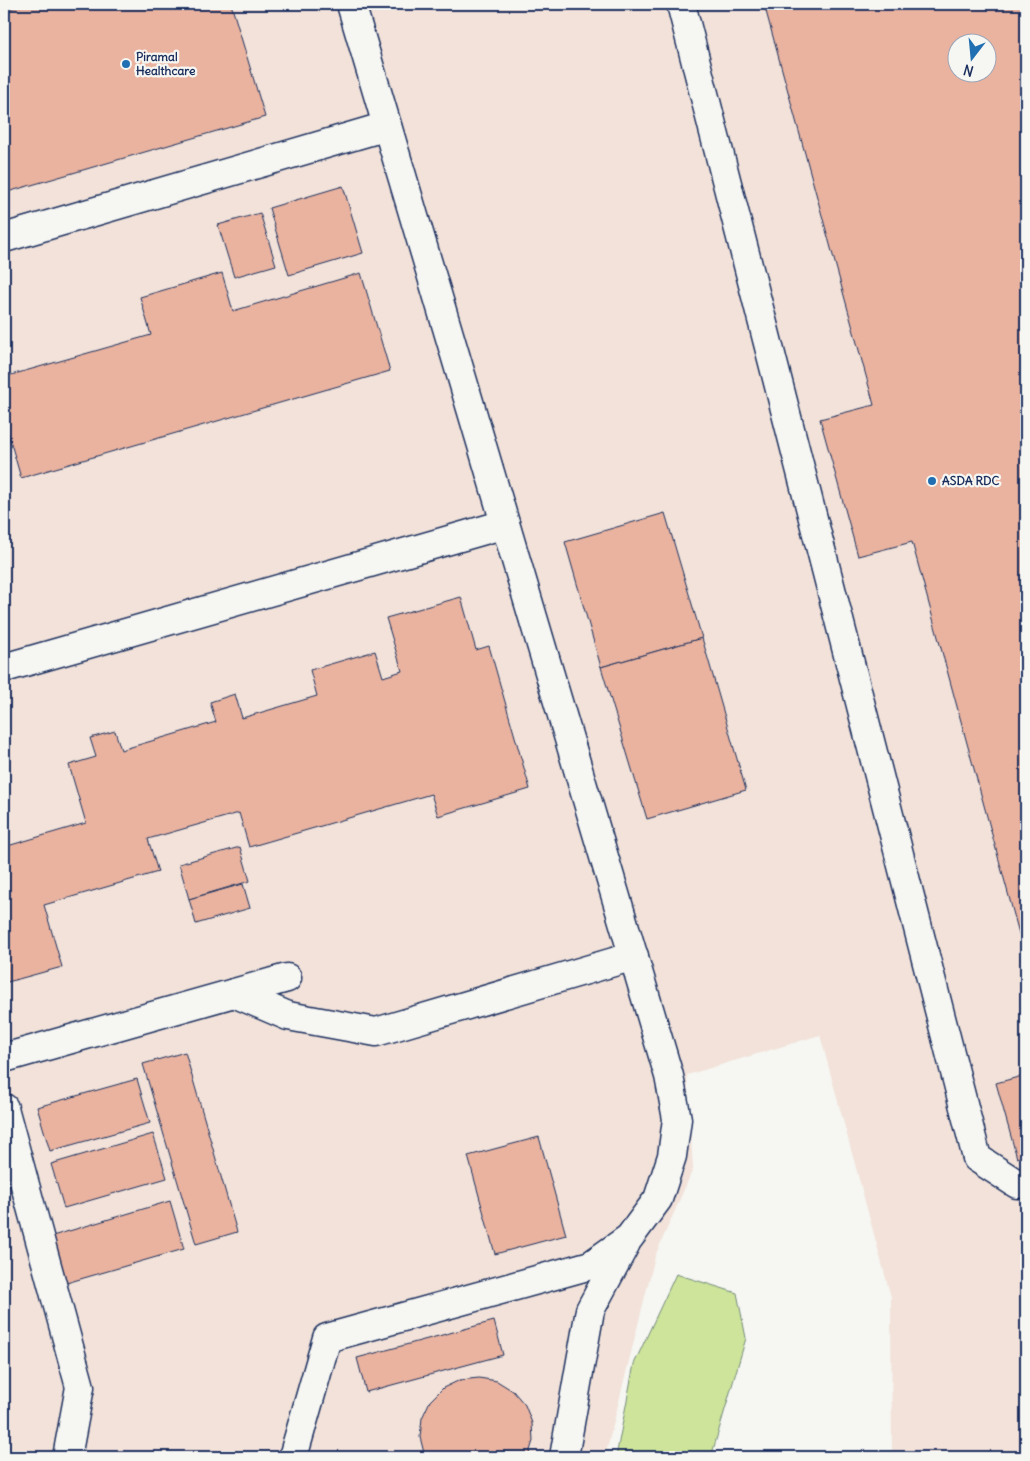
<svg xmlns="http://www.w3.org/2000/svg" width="1030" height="1461" font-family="Delius,sans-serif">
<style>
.built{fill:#f2e2d9;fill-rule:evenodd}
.green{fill:#cde49a;stroke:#748a7c}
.building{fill:#eab39f;stroke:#1b2f5e;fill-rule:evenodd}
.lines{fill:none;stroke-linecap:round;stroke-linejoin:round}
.minor-casing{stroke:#1b2f5e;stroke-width:31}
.minor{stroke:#f6f6f2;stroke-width:28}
.poi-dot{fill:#1f6fb2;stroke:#f6f6f2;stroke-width:2}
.labels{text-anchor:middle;stroke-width:4.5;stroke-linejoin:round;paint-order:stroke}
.poi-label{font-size:12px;font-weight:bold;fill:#1b2f5e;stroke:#f6f6f2;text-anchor:start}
</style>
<rect width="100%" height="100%" fill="#f6f6f2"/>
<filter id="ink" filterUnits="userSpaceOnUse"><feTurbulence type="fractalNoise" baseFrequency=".02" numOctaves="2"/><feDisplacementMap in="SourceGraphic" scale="10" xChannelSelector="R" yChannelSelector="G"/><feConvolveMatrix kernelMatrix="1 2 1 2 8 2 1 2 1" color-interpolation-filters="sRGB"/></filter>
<g filter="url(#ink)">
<path class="built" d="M 4,4 L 1026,4 L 1026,1457 L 892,1457 L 891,1297 L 820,1035 L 687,1075 L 693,1169 L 655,1256 L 605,1457 L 4,1457 ZM 958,42 L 988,42 L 988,72 L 958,72 Z"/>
<polygon class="green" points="676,1274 737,1293 746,1338 711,1457 616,1457 634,1364"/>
<g class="building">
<polygon points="27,4 231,4 265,117 4,193 4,10"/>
<path d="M 764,4 L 1026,4 L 1026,959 L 912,542 L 858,556 L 820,419 L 874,405 ZM 958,42 L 988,42 L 988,72 L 958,72 Z"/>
<polygon points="343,186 363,253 289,275 269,208"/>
<polygon points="260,213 276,265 234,277 218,225"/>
<polygon points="222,273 233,311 361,273 390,371 21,478 4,419 4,377 151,335 140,297"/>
<polygon points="665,513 702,638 601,667 565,542"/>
<polygon points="461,597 476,650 489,646 530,789 438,816 431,794 249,847 239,813 148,839 158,872 44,905 62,967 4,983 4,847 86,823 69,765 96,757 90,738 115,731 121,750 216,722 210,702 235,694 242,718 317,696 310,670 375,651 383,677 402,671 386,618"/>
<polygon points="702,638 746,790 647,819 601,667"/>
<polygon points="240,847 250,881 189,899 179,864"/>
<polygon points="243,884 250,908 196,924 189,899"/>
<polygon points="185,1052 237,1232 196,1244 143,1064"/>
<polygon points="1026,1075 1026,1155 1017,1158 996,1083"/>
<polygon points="137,1079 150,1123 50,1151 37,1107"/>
<polygon points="153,1134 167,1178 64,1208 51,1164"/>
<polygon points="539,1137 566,1235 495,1254 468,1156"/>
<polygon points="170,1201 184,1249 63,1284 49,1237"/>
<polygon points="494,1321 503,1355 366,1392 357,1358"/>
<polygon points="479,1378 497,1381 513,1391 525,1405 532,1423 533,1441 528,1457 425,1457 420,1437 422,1418 430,1401 443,1388 460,1380"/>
</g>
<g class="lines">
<g class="minor-casing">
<g id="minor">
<polyline points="681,4 977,1158 1017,1184 1026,1182"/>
<polyline points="4,238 387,126"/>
<polyline points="4,668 505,524"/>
<polyline points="234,993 288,1016 376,1032 634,956"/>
<polyline points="4,1058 287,978"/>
<polyline points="4,1108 80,1387 67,1457"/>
<polyline points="293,1457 327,1338 591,1265 629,1238 658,1199 672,1156 677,1119 669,1076 351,4"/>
<polyline points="564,1457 590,1310 626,1243"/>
</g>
</g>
<use href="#minor" class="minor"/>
</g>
</g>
<g class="poi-dot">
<circle cx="126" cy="64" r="5"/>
<circle cx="932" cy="481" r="5"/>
</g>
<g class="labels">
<g class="poi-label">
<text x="136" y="61">Piramal<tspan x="136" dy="14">Healthcare</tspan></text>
<text x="942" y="485">ASDA RDC</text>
</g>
</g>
<rect width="1030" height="1461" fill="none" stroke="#f6f6f2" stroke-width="20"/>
<rect x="10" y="10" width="1010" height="1441" fill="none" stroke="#1b2f5e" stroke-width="2" filter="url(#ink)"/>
<g transform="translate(972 58) rotate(196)"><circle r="24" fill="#f6f6f2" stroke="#9ea6b7"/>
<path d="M0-4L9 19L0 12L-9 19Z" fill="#1f6fb2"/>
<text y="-8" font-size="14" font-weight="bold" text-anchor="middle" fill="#1b2f5e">N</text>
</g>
</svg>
